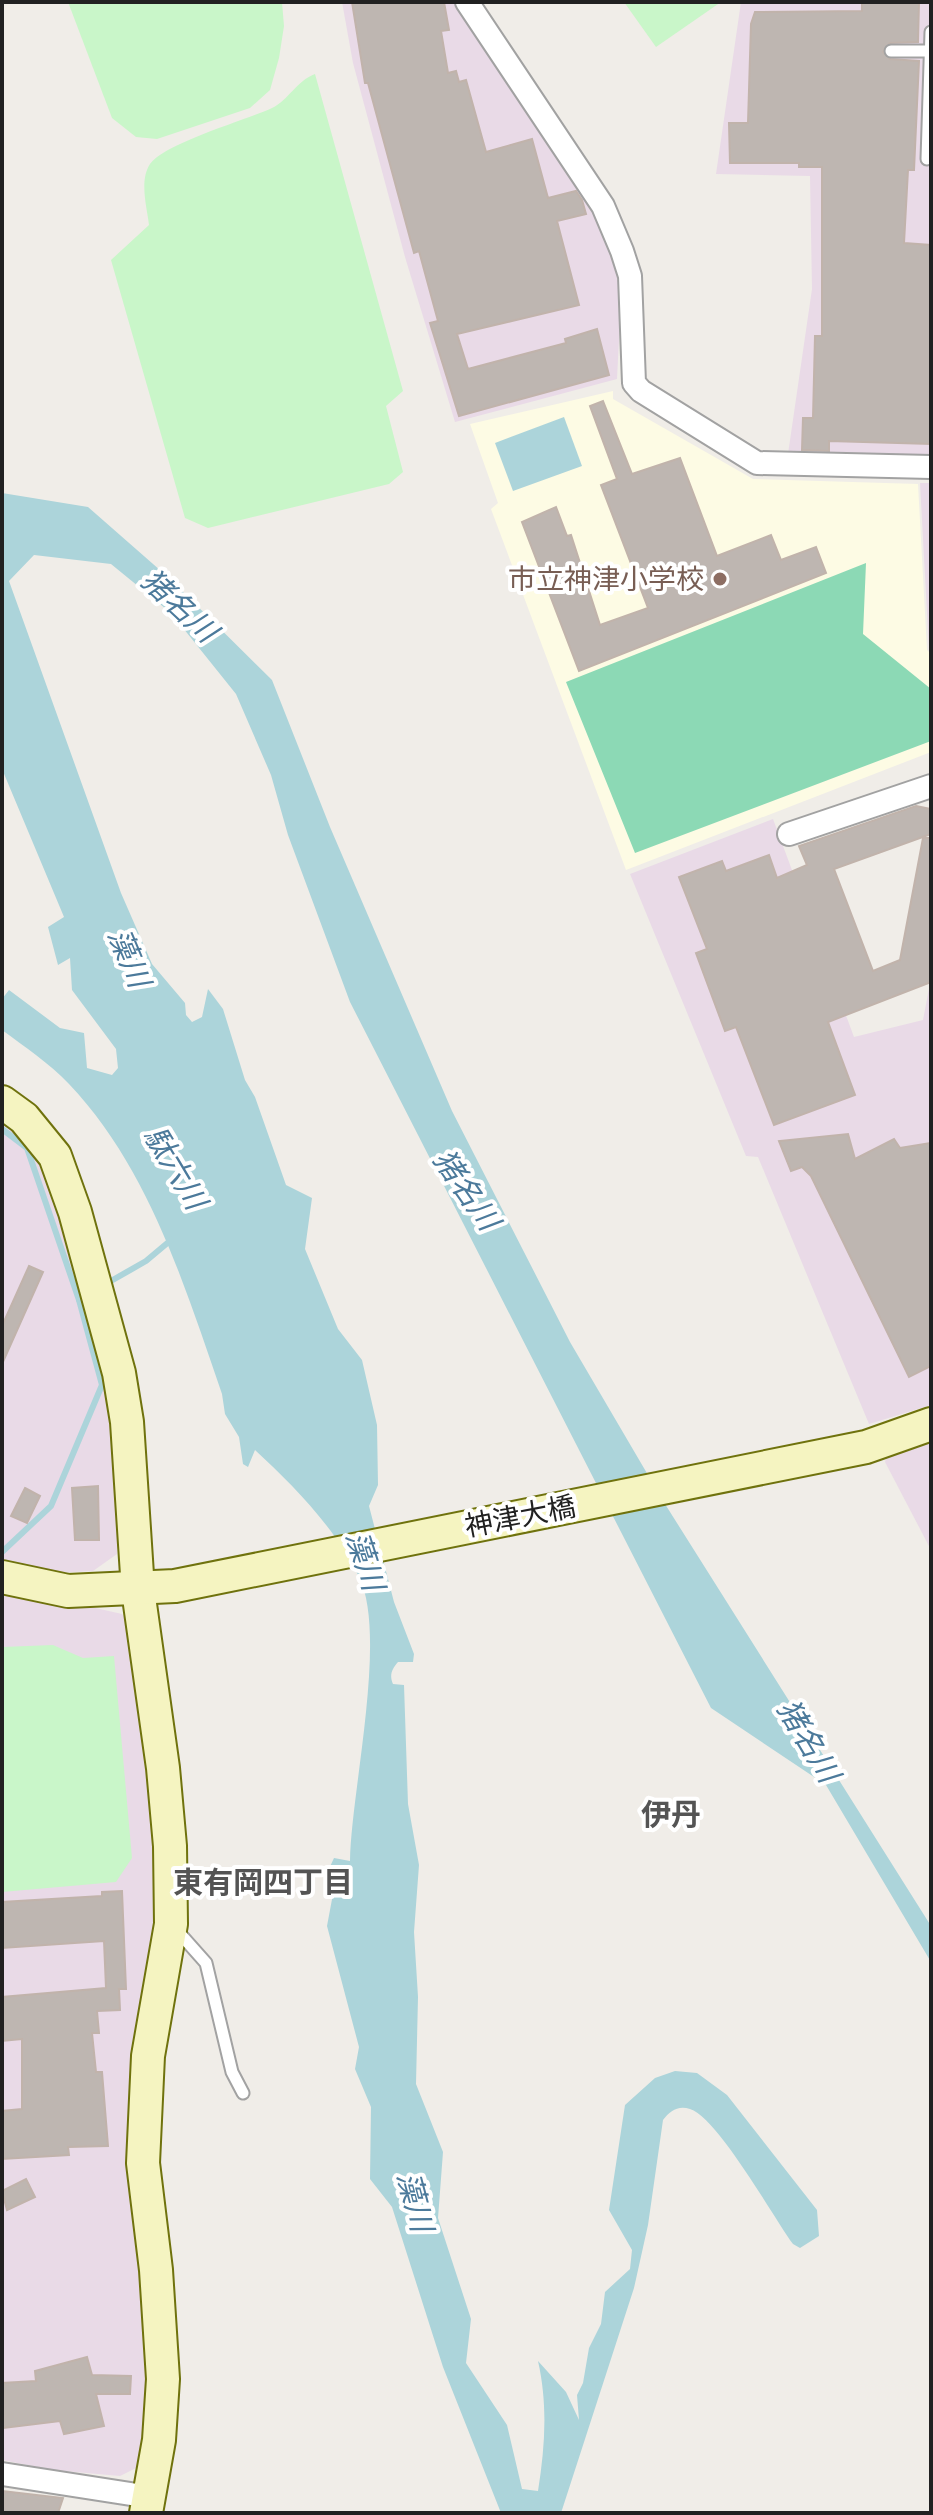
<svg xmlns="http://www.w3.org/2000/svg" width="933" height="2515" font-family="'DM Sans','Noto Sans JP',sans-serif">
<style>
.industrial{fill:#e9dae7}
.education{fill:#fdfbe4}
.park{fill:#c9f6c9}
.pitch{fill:#8cd9b5}
.water{fill:#acd4da}
.lines{fill:none;stroke-linecap:round;stroke-linejoin:round}
.stream{stroke:#acd4da;stroke-width:6}
.building{fill:#beb6b1;stroke:#c1b3ab;stroke-width:2}
.lane-casing{stroke:#a2a2a2;stroke-width:15}
.street-casing{stroke:#a2a2a2;stroke-width:26}
.secondary-casing{stroke:#6f720d;stroke-width:36}
.lane{stroke:#fff;stroke-width:11}
.street{stroke:#fff;stroke-width:22}
.secondary{stroke:#f5f4c1;stroke-width:32}
.education-dot{fill:#8d6e63;stroke:#fff;stroke-width:3}
.labels{text-anchor:middle;stroke-width:8;stroke-linejoin:round;paint-order:stroke}
.education-label{font-size:28px;fill:#785e54;stroke:#fff;text-anchor:end}
.street-label{font-size:28px;fill:#212121;stroke:#fff}
.water-label{font-size:30px;font-style:italic;fill:#4c7a9b;stroke:#fff}
.neighbourhood-label{font-size:30px;font-weight:bold;fill:#545454;stroke:#fff}
</style>
<rect width="100%" height="100%" fill="#f0ede8"/>
<g class="industrial">
<polygon points="342,2 458,2 599,218 615,265 621,299 617,379 455,422 405,257 353,63"/>
<polygon points="741,2 931,2 931,459 788,454 812,289 810,176 716,174"/>
<polygon points="920,483 931,483 931,652 929,650"/>
<polygon points="773,819 854,1037 923,1020 931,978 931,1405 869,1424 758,1157 746,1156 630,874"/>
<polygon points="2,1117 45,1158 113,1399 124,1546 117,1546 117,1554 93,1571 56,1573 2,1560"/>
<polygon points="931,1439 931,1550 885,1462 888,1453"/>
<polygon points="2,1587 122,1614 133,1629 152,1766 158,1897 147,2452 138,2467 120,2476 53,2470 2,2460"/>
</g>
<polygon class="education" points="613,391 613,399 753,479 918,484 927,650 931,654 931,752 626,870 491,509 498,503 470,424"/>
<g class="park">
<polygon points="68,2 282,2 284,26 279,58 270,90 250,108 157,139 136,137 112,118"/>
<polygon points="624,2 721,2 656,47"/>
<path d="M 315,74 L 403,391 L 386,406 L 403,472 L 389,484 L 208,528 L 185,518 L 111,260 L 149,225 C 147,207 139,181 150,164 C 165,143 246,120 272,108 C 289,100 296,81 315,74 Z"/>
<polygon points="53,1645 83,1658 114,1656 132,1858 116,1882 2,1892 2,1647"/>
</g>
<polygon class="pitch" points="866,563 863,634 931,689 931,741 635,853 566,682"/>
<g class="water">
<polygon points="564,417 582,466 513,491 495,443"/>
<path d="M 2,493 L 88,507 L 169,578 L 272,680 L 330,827 L 452,1111 L 570,1342 L 665,1504 L 931,1926 L 931,1962 L 826,1785 L 711,1708 L 350,1002 L 288,835 L 271,775 L 236,694 L 171,613 L 111,564 L 34,555 L 9,581 L 121,893 L 152,964 L 185,1003 L 186,1015 L 192,1022 L 202,1017 L 208,989 L 223,1009 L 245,1080 L 255,1097 L 286,1185 L 312,1198 L 305,1249 L 338,1329 L 362,1360 L 377,1425 L 378,1485 L 369,1506 L 394,1602 L 414,1654 L 413,1662 L 398,1662 C 392,1669 389,1675 393,1684 L 404,1685 L 408,1804 L 419,1865 L 414,1932 L 418,1997 L 416,2084 L 443,2152 L 438,2218 L 471,2319 L 466,2363 L 507,2425 L 522,2489 L 538,2491 C 545,2447 548,2405 538,2361 L 566,2392 L 579,2420 L 577,2395 L 583,2383 L 589,2348 L 601,2324 L 605,2292 L 630,2269 L 632,2250 L 609,2210 L 625,2105 L 655,2078 L 675,2071 L 697,2073 L 727,2095 L 817,2210 L 819,2236 L 800,2248 L 793,2244 C 773,2217 718,2118 690,2109 C 678,2105 670,2111 663,2120 L 648,2225 L 634,2288 L 561,2513 L 501,2513 L 443,2367 L 392,2207 L 370,2179 L 371,2107 L 355,2069 L 359,2047 L 327,1926 L 333,1894 L 328,1871 L 334,1858 L 350,1861 C 351,1791 388,1635 359,1577 C 336,1529 294,1486 255,1450 L 248,1467 L 243,1464 L 239,1437 L 225,1414 L 222,1394 C 185,1287 149,1168 69,1084 C 49,1063 25,1047 2,1030 L 2,999 L 9,990 L 60,1028 L 84,1033 L 87,1068 L 112,1075 L 118,1068 L 116,1049 L 72,990 L 70,958 L 58,965 L 48,927 L 64,917 L 2,769 Z"/>
</g>
<g class="lines">
<g class="stream">
<polyline points="2,1129 27,1148 79,1300"/>
<polyline points="104,1285 146,1261 171,1240"/>
<polyline points="2,1552 51,1506 102,1385 79,1300 88,1295"/>
</g>
</g>
<g class="building">
<polygon points="352,2 444,2 449,30 441,31 448,73 456,71 459,82 466,80 486,152 532,139 548,198 576,191 582,200 586,214 557,221 579,305 457,334 468,369 566,343 565,339 597,329 609,375 459,416 430,323 438,321 419,251 414,253 368,83 365,83"/>
<polygon points="862,2 919,2 918,42 890,43 883,52 890,59 919,61 914,170 908,170 904,243 931,245 931,444 829,441 829,451 802,450 803,418 813,418 815,336 822,336 822,167 799,167 799,163 730,163 729,123 748,123 751,24 755,12 862,11"/>
<polygon points="603,401 632,474 680,458 717,556 771,535 781,560 816,547 826,573 579,671 522,522 556,507 567,536 571,535 600,625 648,608 601,485 617,479 590,406"/>
<polygon points="916,806 931,809 931,834 834,869 873,971 900,960 923,838 931,838 931,982 828,1022 855,1095 774,1125 736,1027 725,1031 696,953 707,949 679,877 722,861 726,871 769,855 777,878 807,865 799,846"/>
<polygon points="848,1134 855,1159 894,1139 900,1148 931,1143 931,1366 909,1377 811,1176 802,1167 791,1171 779,1141"/>
<polygon points="29,1266 43,1272 2,1364 2,1326"/>
<polygon points="98,1486 99,1540 75,1540 72,1488"/>
<polygon points="25,1488 40,1496 27,1523 11,1516"/>
<polygon points="122,1891 126,1989 119,1989 120,2010 97,2011 99,2033 92,2033 96,2072 102,2072 108,2146 68,2147 69,2155 2,2159 2,2111 22,2109 22,2039 2,2041 2,1997 106,1988 104,1941 2,1948 2,1902 102,1896 102,1892"/>
<polygon points="26,2179 35,2197 7,2210 2,2191"/>
<polygon points="87,2357 92,2375 131,2376 130,2394 96,2394 104,2426 64,2434 60,2421 2,2428 2,2383 36,2381 35,2371"/>
<polygon points="2,2491 63,2498 58,2513 2,2513"/>
</g>
<g class="lines">
<g class="lane-casing">
<g id="lane">
<polyline points="891,51 931,51"/>
<polyline points="927,159 931,32"/>
<polyline points="174,1927 206,1963 232,2072 243,2093"/>
</g>
</g>
<g class="street-casing">
<g id="street">
<polyline points="467,2 603,206 622,251 630,276 634,383 641,391 757,463 931,467"/>
<polyline points="789,834 931,786"/>
<polyline points="2,2474 150,2497"/>
</g>
</g>
<g class="secondary-casing">
<g id="secondary">
<polyline points="2,1102 24,1118 55,1156 75,1212 119,1373 127,1422 138,1590 163,1768 170,1846 171,1924 148,2056 143,2163 156,2270 163,2379 159,2440 146,2513"/>
<polyline points="2,1577 68,1591 175,1586 866,1447 931,1424"/>
</g>
</g>
<use href="#lane" class="lane"/>
<use href="#street" class="street"/>
<use href="#secondary" class="secondary"/>
</g>
<circle class="education-dot" cx="720" cy="579" r="8"/>
<g class="labels">
<g class="education-label">
<text x="704" y="589">市立神津小学校</text>
</g>
<g class="street-label">
<text transform="translate(520 1516) rotate(-11)" y="10">神津大橋</text>
</g>
<g class="water-label">
<text transform="translate(179 606) rotate(43)" y="10">猪名川</text>
<text transform="translate(129 958) rotate(67)" y="10">藻川</text>
<text transform="translate(175 1168) rotate(59)" y="10">駄六川</text>
<text transform="translate(466 1190) rotate(55)" y="10">猪名川</text>
<text transform="translate(365 1561) rotate(72)" y="10">藻川</text>
<text transform="translate(808 1741) rotate(59)" y="10">猪名川</text>
<text transform="translate(415 2202) rotate(75)" y="10">藻川</text>
</g>
<g class="neighbourhood-label">
<text x="671" y="1825">伊丹</text>
<text x="263" y="1893">東有岡四丁目</text>
</g>
</g>
<rect width="933" height="2515" fill="none" stroke="#212121" stroke-width="8"/>
</svg>
